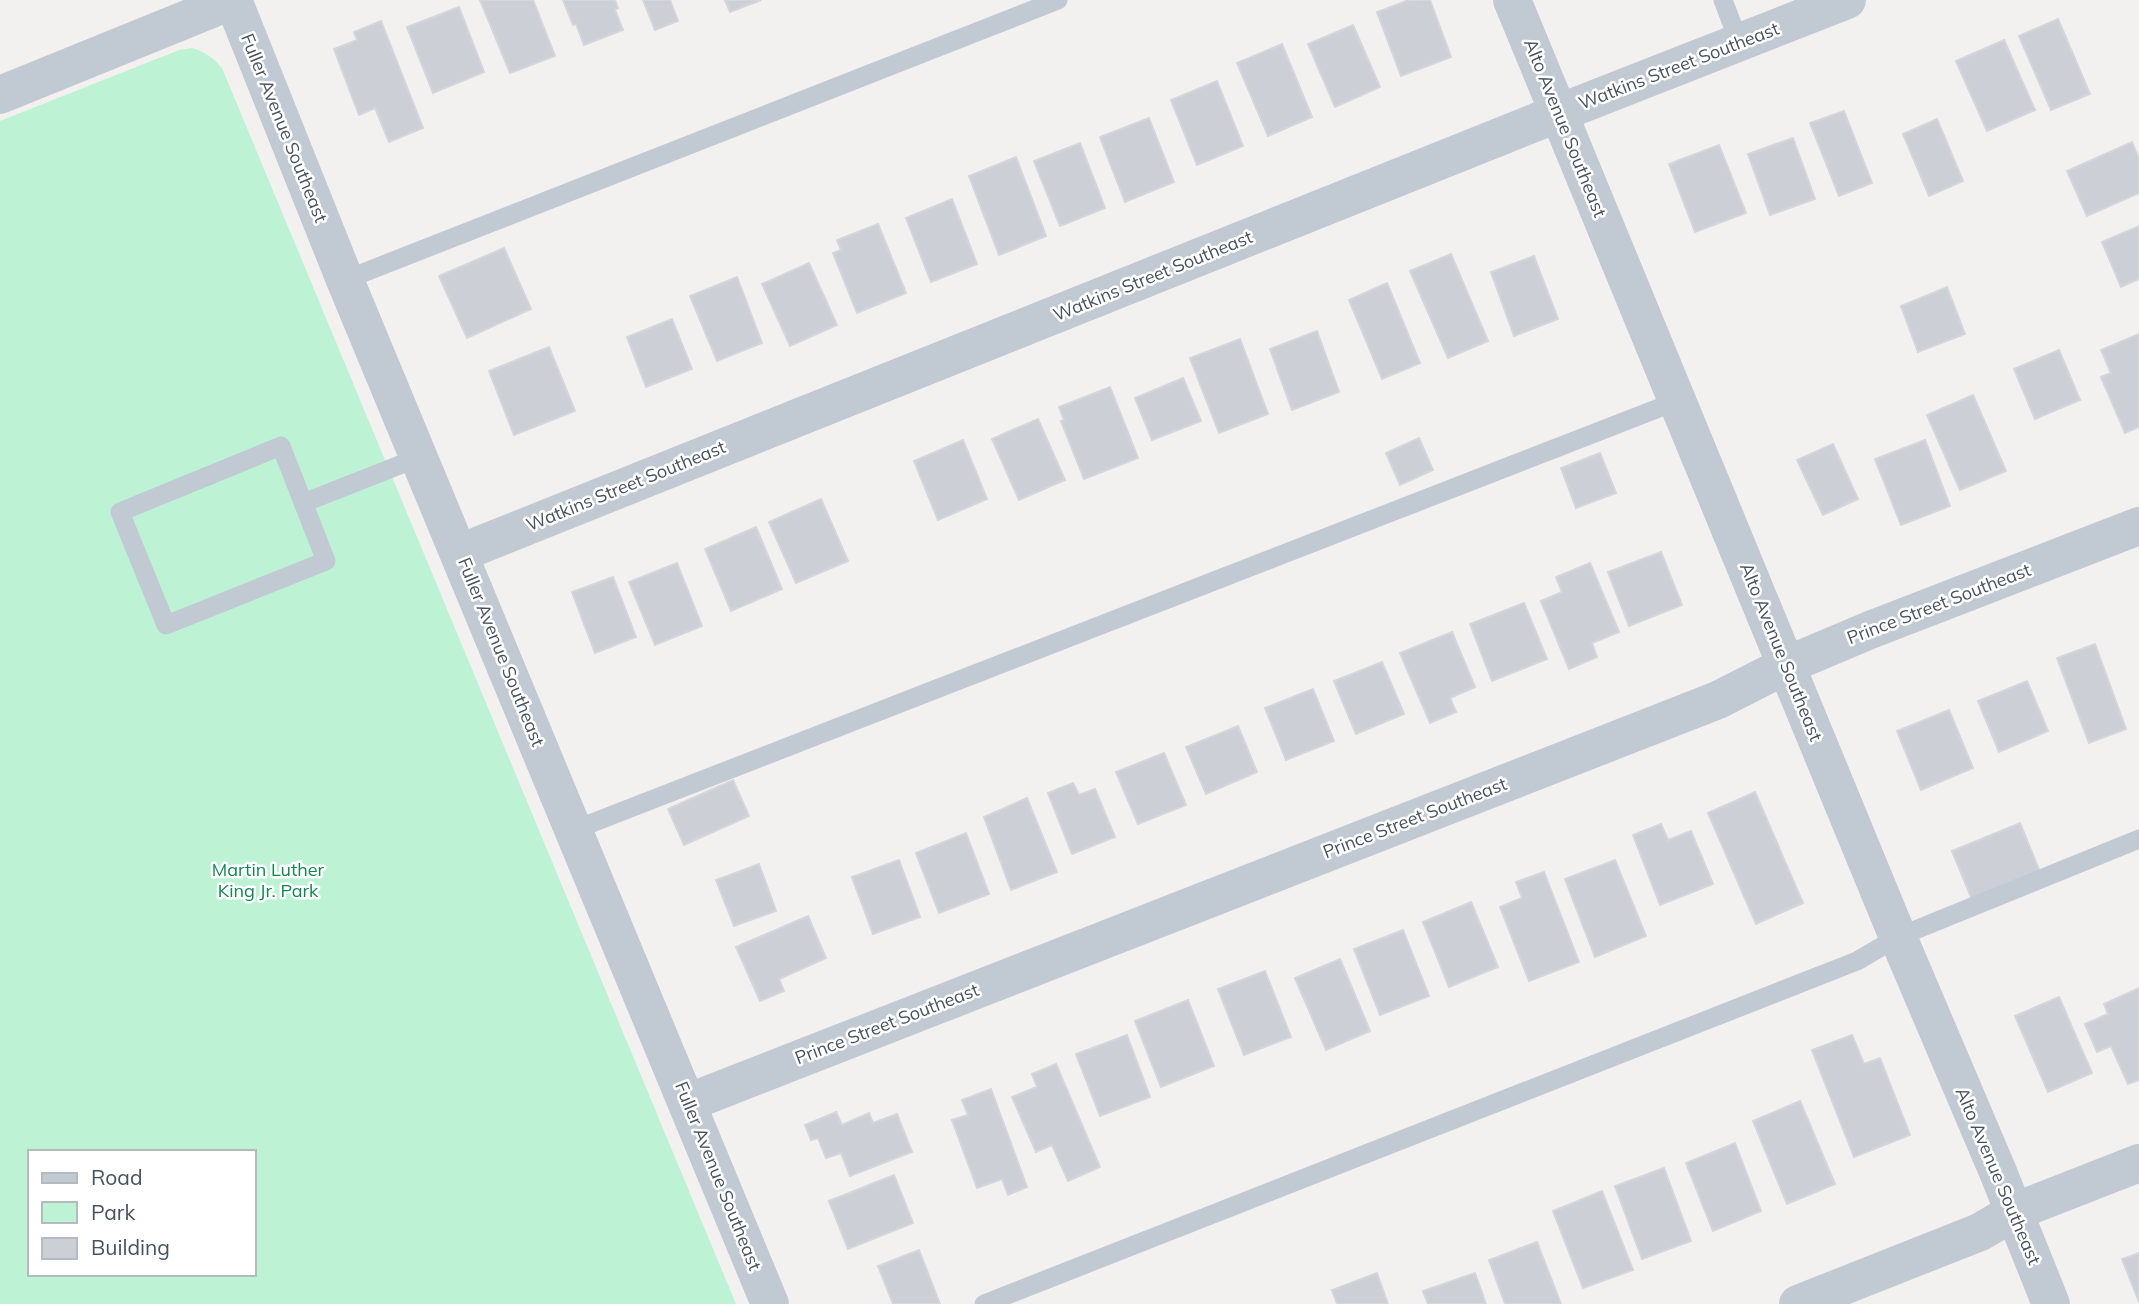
<svg xmlns="http://www.w3.org/2000/svg" width="2139" height="1304" font-family="Mulish,sans-serif">
<style>
.green{fill:#bdf2d5;fill-rule:evenodd}
.building{fill:#cccfd6;stroke:#d4d6dc;stroke-width:2}
.lines{fill:none;stroke-linecap:round;stroke-linejoin:round}
.service{stroke:#c1cad3;stroke-width:19}
.minor{stroke:#c1cad3;stroke-width:38}
.tertiary{stroke:#c1cad3;stroke-width:38}
.labels{text-anchor:middle;stroke-width:5;stroke-linejoin:round;paint-order:stroke}
.street-label{font-size:18px;fill:#47535f;stroke:#fff}
.park-label{font-size:18px;fill:#128652;stroke:#fff}
</style>
<rect width="100%" height="100%" fill="#f3f1f0"/>
<path class="green" d="M 192,48 C 205,52 213,57 222,68 L 736,1304 L 0,1304 L 0,121 L 179,50 ZM 30,1152 L 254,1152 L 254,1274 L 30,1274 Z"/>
<g class="building">
<polygon points="480,0 533,0 555,56 510,73"/>
<polygon points="563,0 615,0 618,8 615,10 623,30 584,45 576,24 573,25"/>
<polygon points="643,0 670,0 678,21 655,30"/>
<polygon points="725,0 761,0 730,12"/>
<polygon points="1409,0 1430,0 1451,57 1401,76 1377,12"/>
<polygon points="459,7 484,72 433,93 407,27"/>
<polygon points="2058,19 2090,94 2051,110 2019,36"/>
<polygon points="381,21 423,128 389,142 375,108 359,115 334,49 357,40 354,32"/>
<polygon points="1353,25 1380,87 1335,107 1308,44"/>
<polygon points="2004,40 2035,110 1987,131 1956,61"/>
<polygon points="1282,44 1312,117 1268,136 1237,63"/>
<polygon points="1217,81 1243,146 1197,165 1171,100"/>
<polygon points="1844,111 1872,183 1839,196 1810,123"/>
<polygon points="1149,118 1174,182 1125,202 1100,137"/>
<polygon points="1937,119 1963,181 1929,196 1903,134"/>
<polygon points="1793,138 1815,199 1770,215 1748,154"/>
<polygon points="2132,142 2139,159 2139,193 2087,216 2067,171"/>
<polygon points="1080,143 1105,208 1060,226 1034,161"/>
<polygon points="1719,145 1746,213 1695,232 1669,164"/>
<polygon points="1016,157 1046,236 999,255 969,176"/>
<polygon points="952,199 977,264 931,282 906,218"/>
<polygon points="878,224 906,293 857,313 833,253 841,250 837,240"/>
<polygon points="2139,226 2139,279 2121,287 2102,242"/>
<polygon points="504,248 531,309 467,338 439,276"/>
<polygon points="1451,254 1488,341 1448,358 1410,271"/>
<polygon points="1534,256 1558,319 1514,336 1491,272"/>
<polygon points="809,263 837,325 790,346 762,284"/>
<polygon points="737,277 762,343 717,361 690,296"/>
<polygon points="1387,283 1420,363 1382,379 1349,300"/>
<polygon points="1947,287 1965,334 1918,352 1901,306"/>
<polygon points="672,319 692,369 646,387 627,337"/>
<polygon points="1317,331 1339,392 1292,410 1270,349"/>
<polygon points="2139,334 2139,427 2125,433 2101,377 2111,373 2101,350"/>
<polygon points="1240,339 1268,414 1219,433 1190,358"/>
<polygon points="549,347 575,411 514,435 489,371"/>
<polygon points="2059,350 2080,400 2035,419 2014,369"/>
<polygon points="1183,378 1201,421 1152,440 1135,398"/>
<polygon points="1110,387 1138,458 1084,479 1061,421 1064,420 1059,407"/>
<polygon points="1973,395 2006,471 1960,490 1927,415"/>
<polygon points="1038,419 1065,480 1019,500 992,439"/>
<polygon points="1419,438 1433,470 1400,485 1386,453"/>
<polygon points="963,440 987,499 938,520 914,461"/>
<polygon points="1925,440 1950,506 1901,525 1875,459"/>
<polygon points="1833,444 1858,499 1823,515 1797,460"/>
<polygon points="1600,453 1616,493 1576,508 1561,468"/>
<polygon points="821,499 848,561 796,583 769,522"/>
<polygon points="756,527 782,589 731,611 705,549"/>
<polygon points="1661,552 1682,605 1629,626 1608,572"/>
<polygon points="677,563 702,626 655,645 629,582"/>
<polygon points="1590,563 1619,632 1592,643 1597,657 1569,669 1541,601 1562,592 1556,577"/>
<polygon points="613,577 636,637 595,653 572,592"/>
<polygon points="1524,603 1547,659 1492,681 1470,624"/>
<polygon points="1452,632 1475,687 1450,698 1456,712 1430,723 1400,653"/>
<polygon points="2095,644 2126,729 2089,743 2057,658"/>
<polygon points="1382,662 1404,714 1356,734 1334,681"/>
<polygon points="2027,681 2048,731 1999,752 1978,701"/>
<polygon points="1313,689 1334,741 1286,760 1265,708"/>
<polygon points="1949,710 1973,768 1921,790 1897,731"/>
<polygon points="1238,726 1257,772 1206,794 1186,747"/>
<polygon points="1164,753 1186,805 1138,824 1116,772"/>
<polygon points="733,780 749,816 684,845 668,809"/>
<polygon points="1073,783 1079,795 1095,789 1115,837 1072,854 1048,793"/>
<polygon points="1755,792 1803,903 1756,924 1708,813"/>
<polygon points="1027,798 1057,872 1011,890 984,817"/>
<polygon points="2020,823 2040,872 1972,900 1952,851"/>
<polygon points="1661,824 1668,840 1691,831 1713,884 1660,905 1633,835"/>
<polygon points="966,833 989,894 939,913 916,853"/>
<polygon points="899,860 920,917 873,934 852,877"/>
<polygon points="1615,860 1646,936 1595,957 1565,879"/>
<polygon points="759,864 776,911 734,926 716,880"/>
<polygon points="1544,872 1579,962 1529,981 1500,907 1522,898 1516,882"/>
<polygon points="1471,902 1498,967 1449,987 1423,922"/>
<polygon points="808,916 826,958 779,979 784,991 760,1001 736,947"/>
<polygon points="1403,930 1429,996 1380,1015 1354,949"/>
<polygon points="1340,959 1370,1031 1326,1050 1295,978"/>
<polygon points="1265,971 1291,1037 1244,1055 1218,989"/>
<polygon points="2139,988 2139,1080 2128,1084 2111,1046 2097,1052 2085,1024 2108,1014 2104,1004"/>
<polygon points="2059,997 2092,1073 2048,1092 2015,1016"/>
<polygon points="1188,1000 1214,1066 1161,1087 1135,1021"/>
<polygon points="1127,1035 1150,1097 1100,1116 1076,1054"/>
<polygon points="1852,1035 1864,1064 1880,1058 1910,1135 1854,1157 1812,1050"/>
<polygon points="1056,1064 1100,1167 1068,1181 1052,1145 1036,1152 1012,1097 1037,1087 1032,1074"/>
<polygon points="991,1089 1027,1187 1008,1195 1002,1179 977,1188 952,1120 968,1115 962,1100"/>
<polygon points="1800,1101 1835,1184 1787,1204 1753,1121"/>
<polygon points="836,1112 842,1125 869,1113 873,1123 897,1114 912,1152 850,1176 841,1153 826,1158 818,1138 811,1140 805,1125"/>
<polygon points="1735,1143 1761,1211 1713,1231 1686,1163"/>
<polygon points="1664,1168 1691,1241 1642,1259 1615,1186"/>
<polygon points="894,1175 913,1223 848,1249 829,1201"/>
<polygon points="1602,1191 1633,1270 1583,1288 1553,1211"/>
<polygon points="1537,1242 1561,1304 1505,1304 1489,1260"/>
<polygon points="919,1250 940,1304 893,1304 878,1266"/>
<polygon points="2139,1253 2139,1302 2122,1259"/>
<polygon points="1377,1273 1388,1304 1337,1304 1332,1290"/>
<polygon points="1475,1273 1486,1304 1428,1304 1423,1291"/>
</g>
<g class="lines">
<g class="service">
<polyline points="1723,0 1739,42"/>
<polyline points="345,280 1058,0"/>
<polygon points="281,446 326,561 166,625 120,512"/>
<polyline points="303,503 420,457"/>
<polyline points="574,830 1677,401"/>
<polyline points="984,1304 1857,961 1898,937 2139,839"/>
</g>
<g class="minor">
<polyline points="1512,0 1898,937 1998,1172 2051,1304"/>
<polyline points="0,95 234,0"/>
<polyline points="460,553 1559,113 1847,0"/>
<polyline points="687,1103 1718,700 1787,665 1870,630 2139,526"/>
<polyline points="1798,1304 1980,1232 2014,1212 2139,1163"/>
</g>
<polyline class="tertiary" points="233,0 345,280 770,1304"/>
</g>
<g class="labels">
<g class="street-label">
<text transform="translate(1679 66) rotate(-21)" y="6">Watkins Street Southeast</text>
<text transform="translate(284 128) rotate(68)" y="6">Fuller Avenue Southeast</text>
<text transform="translate(1565 128) rotate(68)" y="6">Alto Avenue Southeast</text>
<text transform="translate(1153 276) rotate(-22)" y="6">Watkins Street Southeast</text>
<text transform="translate(626 486) rotate(-22)" y="6">Watkins Street Southeast</text>
<text transform="translate(1939 604) rotate(-21)" y="6">Prince Street Southeast</text>
<text transform="translate(501 652) rotate(68)" y="6">Fuller Avenue Southeast</text>
<text transform="translate(1781 652) rotate(68)" y="6">Alto Avenue Southeast</text>
<text transform="translate(1415 818) rotate(-21)" y="6">Prince Street Southeast</text>
<text transform="translate(887 1024) rotate(-21)" y="6">Prince Street Southeast</text>
<text transform="translate(718 1176) rotate(68)" y="6">Fuller Avenue Southeast</text>
<text transform="translate(1998 1176) rotate(67)" y="6">Alto Avenue Southeast</text>
</g>
<g class="park-label">
<text x="268" y="876">Martin Luther<tspan x="268" dy="21">King Jr. Park</tspan></text>
</g>
</g>
<rect x="28" y="1150" width="228" height="126" fill="#ffffff" stroke="#b5babf" stroke-width="2"/>
<rect x="42" y="1173" width="35" height="10" fill="#c1cad3" stroke="#b5babf" stroke-width="2"/>
<text x="91" y="1185" font-size="21" fill="#47535f">Road</text>
<rect x="42" y="1202" width="35" height="21" fill="#bdf2d5" stroke="#b5babf" stroke-width="2"/>
<text x="91" y="1220" font-size="21" fill="#47535f">Park</text>
<rect x="42" y="1238" width="35" height="21" fill="#cccfd6" stroke="#b5babf" stroke-width="2"/>
<text x="91" y="1255" font-size="21" fill="#47535f">Building</text>
</svg>
